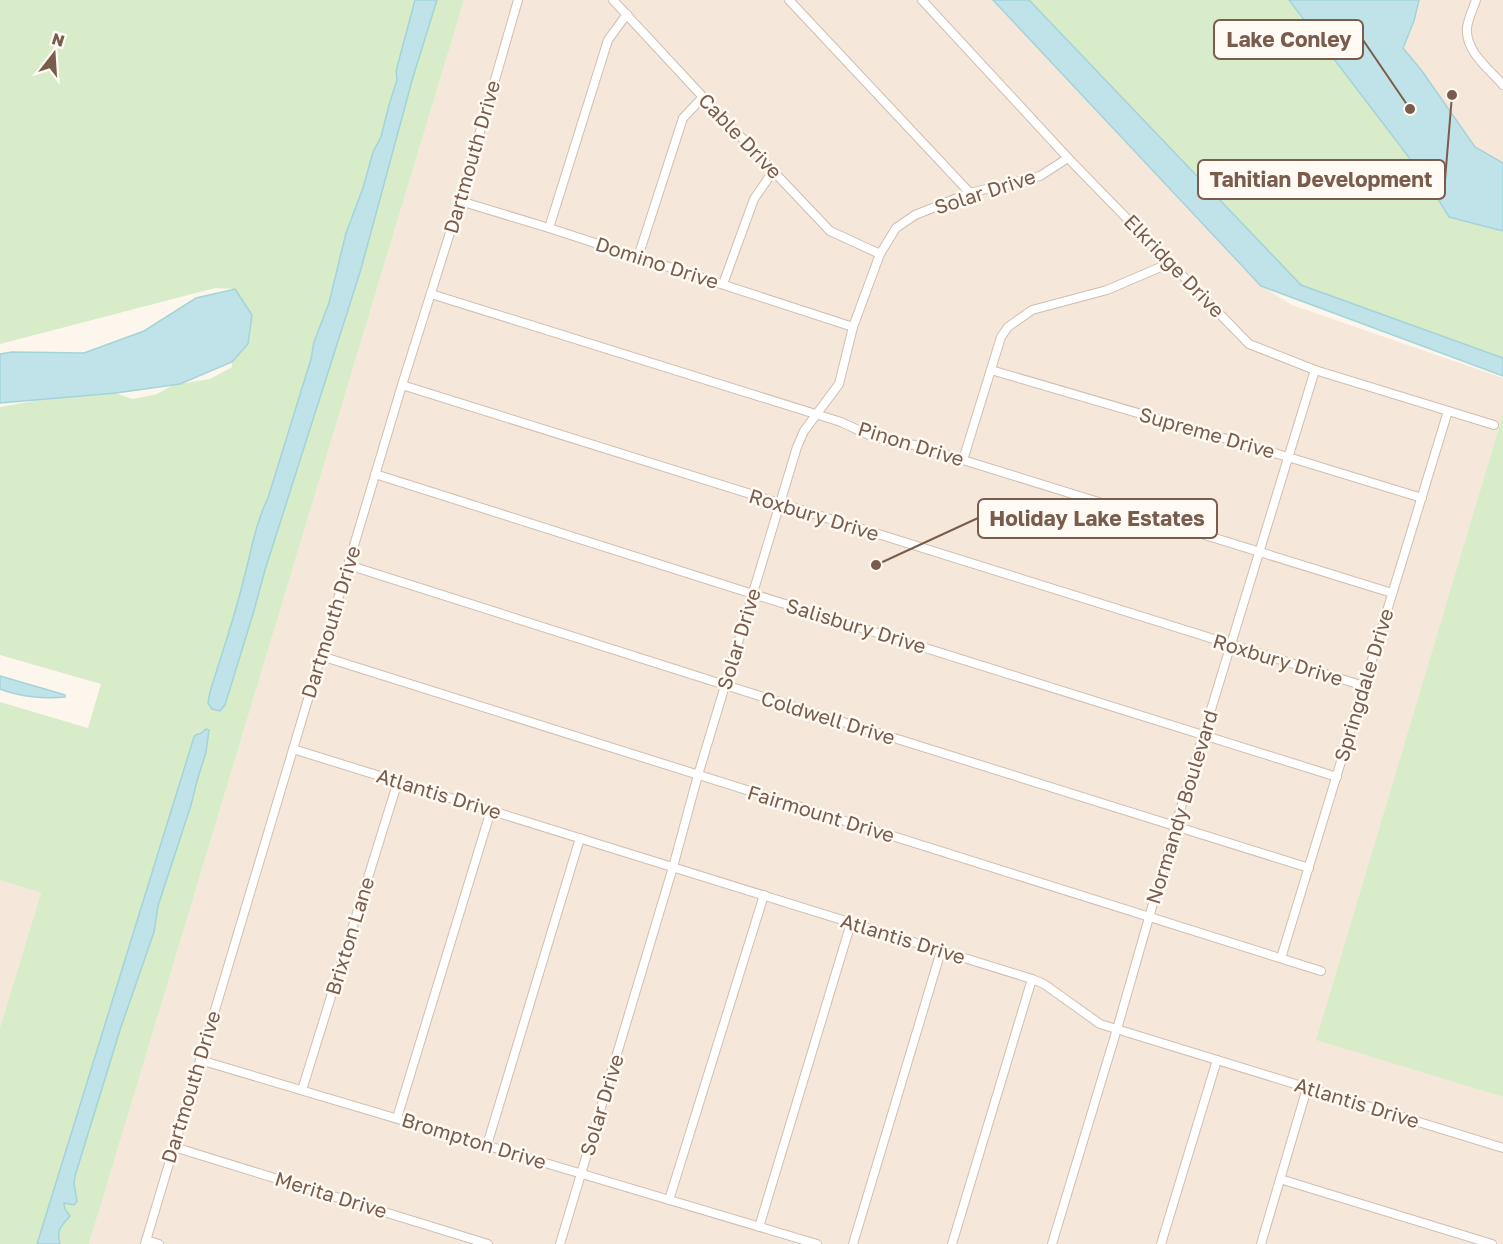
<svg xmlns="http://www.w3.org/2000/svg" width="1503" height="1244" font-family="'Golos Text',sans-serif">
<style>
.residential{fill:#f5e8da}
.green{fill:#d8ecc9}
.water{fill:#bfe3e8;stroke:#a5d3da;stroke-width:1.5}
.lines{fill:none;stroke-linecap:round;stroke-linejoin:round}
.street-casing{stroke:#d1beb0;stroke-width:10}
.street{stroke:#fff;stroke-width:8}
.labels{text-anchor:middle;stroke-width:5;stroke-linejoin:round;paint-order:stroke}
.street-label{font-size:20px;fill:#7a5c4d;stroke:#fffaf3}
.leader{fill:none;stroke:#7a5c4d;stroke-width:2}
.callout-dot{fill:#7a5c4d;stroke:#fffaf3;stroke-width:2}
.callout{fill:#fffaf3;stroke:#7a5c4d;stroke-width:2}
.callout-label{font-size:21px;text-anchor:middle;font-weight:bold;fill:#7a5c4d}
</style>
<rect width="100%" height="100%" fill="#fdf6ec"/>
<g class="residential">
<polygon points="464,0 993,0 1261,286 1292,305 1503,378 1503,414 1317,1040 1503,1097 1503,1244 89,1244"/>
<polygon points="1325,0 1503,0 1503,202"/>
<polygon points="0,880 41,893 0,1027"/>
</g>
<g class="green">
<polygon points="0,0 464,0 89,1244 0,1244 0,1027 41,893 0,880 0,702 88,728 101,684 0,655 0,407 102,389 133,399 157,394 173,385 210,379 232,367 232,362 248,344 235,289 215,288 0,344"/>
<polygon points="1029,0 1289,0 1427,181 1449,217 1503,231 1503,358 1301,285"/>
<polygon points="1503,414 1503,1097 1316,1040"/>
</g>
<g class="water">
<path d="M 415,0 L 437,0 L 413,77 L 361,269 L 265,570 L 253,614 L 225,705 L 220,711 L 212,709 L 208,703 L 210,692 C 221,656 234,619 243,582 C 251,553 255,524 268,498 L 311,359 L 314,342 L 329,303 L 346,233 L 363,188 L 373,152 L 381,137 L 389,105 L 397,80 L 396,71 Z"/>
<polygon points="993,0 1029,0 1301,285 1503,358 1503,376 1261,286"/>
<polygon points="1289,0 1419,0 1414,21 1403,48 1422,71 1475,147 1503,163 1503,231 1449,217 1427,181"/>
<polygon points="235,289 252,315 248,344 232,362 180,384 116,393 0,403 0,354 12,352 84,353 144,331 196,298"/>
<path d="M 0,676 L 62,694 L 65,695 L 65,697 C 45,699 19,697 0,689 Z"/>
<path d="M 206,729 L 209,730 L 206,752 L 197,781 L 191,805 L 158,906 L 154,932 L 120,1030 L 75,1176 L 74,1184 L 77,1201 L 74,1205 L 64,1203 L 65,1209 L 70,1216 C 61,1226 56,1230 60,1244 L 37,1244 L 194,737 L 197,734 L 200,734 Z"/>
</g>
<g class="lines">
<g class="street-casing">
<g id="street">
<polyline points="613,0 703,97 830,231 880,254"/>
<polyline points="789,0 970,193"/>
<polyline points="922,0 1068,158 1249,344 1315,370 1494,425"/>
<path d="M 1476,0 C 1473,9 1468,19 1467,28 C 1465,51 1489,69 1503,85"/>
<polyline points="460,201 549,228 853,327"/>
<polyline points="549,228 608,40 627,14"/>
<polyline points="638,257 683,118 703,97"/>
<polyline points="723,284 754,199 774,170"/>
<polyline points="431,294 841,422 869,435 891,442 915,445 963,460 1392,593"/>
<polyline points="991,370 1288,457 1422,498"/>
<polyline points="402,385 1364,686"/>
<polyline points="963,460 1001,337 1008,327 1032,310 1107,290 1170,263"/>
<polyline points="375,474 753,594 1337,777"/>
<polyline points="348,565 725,685 1309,868"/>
<polyline points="321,656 1321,971"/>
<polyline points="293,749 1032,979 1044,984 1100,1024 1503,1148"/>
<polyline points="1281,958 1448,411"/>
<polyline points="200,1060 817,1244"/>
<polyline points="302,1090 398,781"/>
<polyline points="397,1118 491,810"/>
<polyline points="487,1145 580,838"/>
<polyline points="174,1147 488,1244"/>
<polyline points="1280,1179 1492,1244"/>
<polyline points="669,1200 764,895"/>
<polyline points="759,1227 851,923"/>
<polyline points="146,1240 159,1244"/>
<polyline points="145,1244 402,385 460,201 518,0"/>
<polyline points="560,1244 673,867 698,775 797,447 804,431 839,384 853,327 880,254 896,228 915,215 970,193 1040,176 1068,158"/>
<polyline points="853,1244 941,951"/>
<polyline points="952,1244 1032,979"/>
<polyline points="1052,1244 1117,1029 1175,827 1315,370"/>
<polyline points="1161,1244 1217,1060"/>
<polyline points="1261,1244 1307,1088"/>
</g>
</g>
<use href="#street" class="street"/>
</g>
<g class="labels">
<g class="street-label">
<text transform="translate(740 136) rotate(46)" y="7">Cable Drive</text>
<text transform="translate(472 157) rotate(-74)" y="7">Dartmouth Drive</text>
<text transform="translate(985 192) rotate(-18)" y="7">Solar Drive</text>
<text transform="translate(657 263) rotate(18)" y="7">Domino Drive</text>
<text transform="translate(1174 266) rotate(46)" y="7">Elkridge Drive</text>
<text transform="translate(1207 433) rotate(16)" y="7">Supreme Drive</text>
<text transform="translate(911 444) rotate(17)" y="7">Pinon Drive</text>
<text transform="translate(814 515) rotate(17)" y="7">Roxbury Drive</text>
<text transform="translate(331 622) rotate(-73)" y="7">Dartmouth Drive</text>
<text transform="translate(856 626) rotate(17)" y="7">Salisbury Drive</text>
<text transform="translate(739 639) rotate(-73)" y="7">Solar Drive</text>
<text transform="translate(1278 660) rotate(17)" y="7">Roxbury Drive</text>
<text transform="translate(1364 685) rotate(-73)" y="7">Springdale Drive</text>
<text transform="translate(828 718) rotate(17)" y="7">Coldwell Drive</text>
<text transform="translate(439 794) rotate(17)" y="7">Atlantis Drive</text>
<text transform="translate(1182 807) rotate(-73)" y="7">Normandy Boulevard</text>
<text transform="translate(821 814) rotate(17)" y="7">Fairmount Drive</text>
<text transform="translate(350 936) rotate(-73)" y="7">Brixton Lane</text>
<text transform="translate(903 939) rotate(17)" y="7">Atlantis Drive</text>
<text transform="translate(191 1087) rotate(-73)" y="7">Dartmouth Drive</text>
<text transform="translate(1357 1103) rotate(17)" y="7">Atlantis Drive</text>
<text transform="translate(602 1105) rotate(-73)" y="7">Solar Drive</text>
<text transform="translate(474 1141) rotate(17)" y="7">Brompton Drive</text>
<text transform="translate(331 1195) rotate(17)" y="7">Merita Drive</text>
</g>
</g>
<path class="leader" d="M1410 109L1363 40M1452 95L1445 180M876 565L978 518"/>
<g class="callout-dot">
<circle cx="1410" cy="109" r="6"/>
<circle cx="1452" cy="95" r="6"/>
<circle cx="876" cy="565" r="6"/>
</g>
<g class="callout">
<rect x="1214" y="20" width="149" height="39" rx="6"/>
<rect x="1198" y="160" width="247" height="39" rx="6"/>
<rect x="978" y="499" width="239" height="39" rx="6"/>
</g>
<g class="callout-label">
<text x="1289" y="47">Lake Conley</text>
<text x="1321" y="187">Tahitian Development</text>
<text x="1097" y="526">Holiday Lake Estates</text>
</g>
<g transform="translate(54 54) rotate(17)" stroke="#fffaf3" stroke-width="4.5" paint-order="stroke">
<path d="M0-4.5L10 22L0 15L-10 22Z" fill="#7a5c4d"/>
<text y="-9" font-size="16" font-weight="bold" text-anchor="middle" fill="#7a5c4d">N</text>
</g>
</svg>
